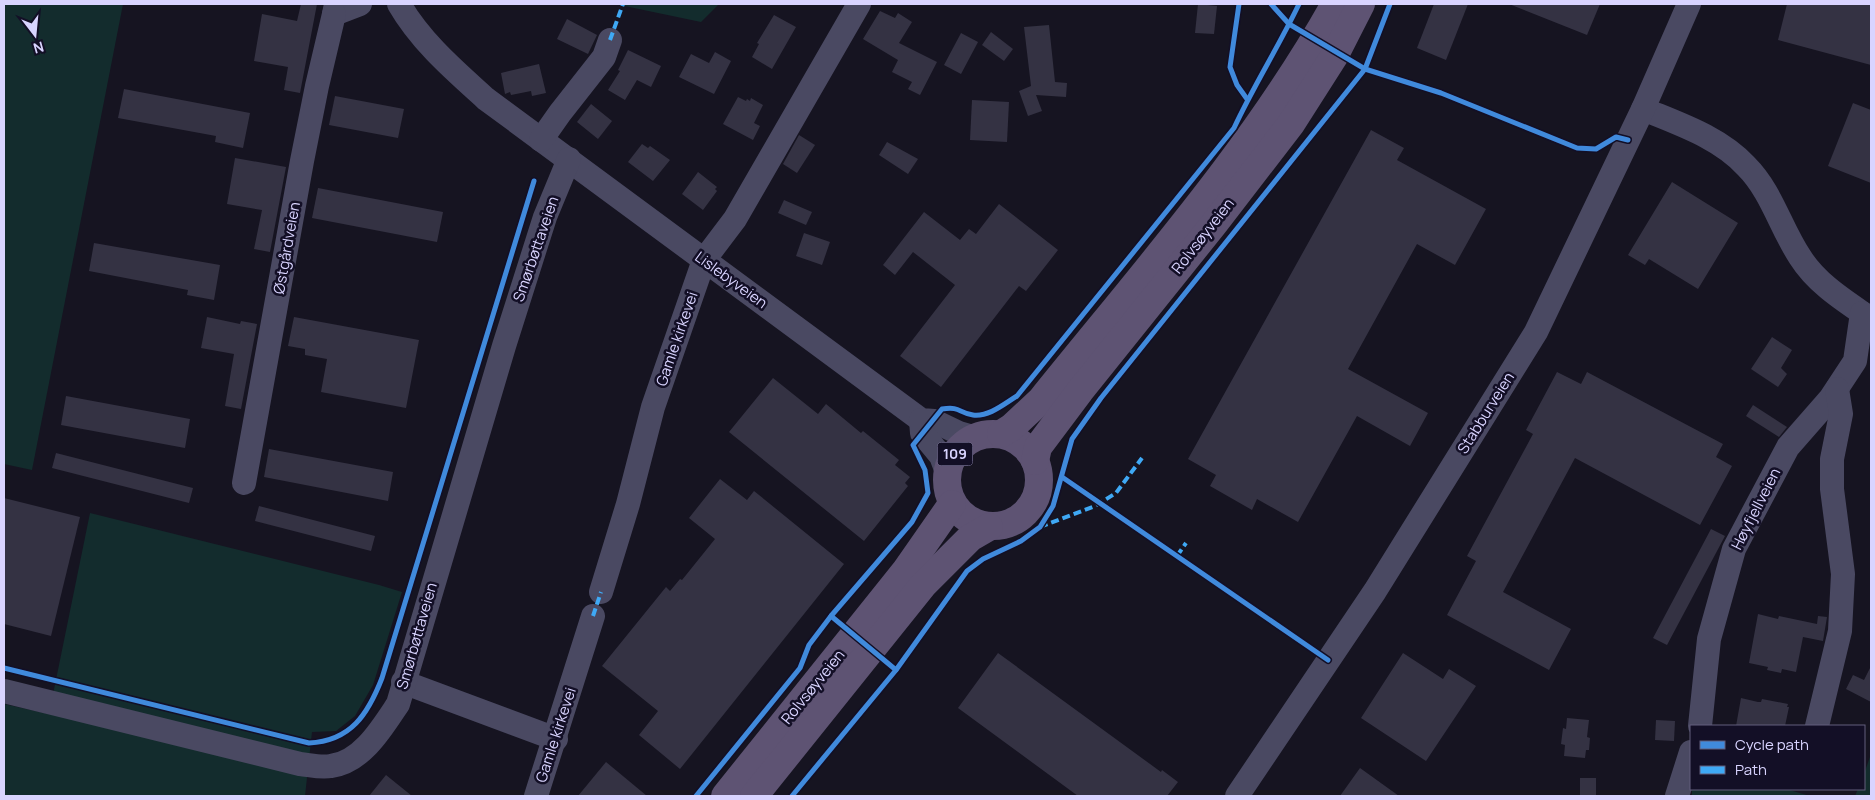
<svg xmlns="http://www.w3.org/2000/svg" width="1875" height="800" font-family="Manrope,sans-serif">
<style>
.green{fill:#132c2d}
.building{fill:#343243}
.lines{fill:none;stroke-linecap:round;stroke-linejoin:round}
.minor{stroke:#4a4962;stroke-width:24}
.major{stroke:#5e5373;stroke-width:28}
.quiet{stroke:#3fa9f5;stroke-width:4;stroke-dasharray:8 4;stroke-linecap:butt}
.cycleway-casing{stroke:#130f26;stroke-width:8}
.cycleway{stroke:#408adc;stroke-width:5}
.labels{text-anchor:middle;stroke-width:5;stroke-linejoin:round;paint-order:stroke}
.shield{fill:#130f26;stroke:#9e99be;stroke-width:1}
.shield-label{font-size:14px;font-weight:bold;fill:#d9d4ff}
.street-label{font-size:15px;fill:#d9d4ff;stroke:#130f26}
</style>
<rect width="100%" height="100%" fill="#161421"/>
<g class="green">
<polygon points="4,4 123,4 32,470 4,464"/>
<polygon points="615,4 719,4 701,22"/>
<polygon points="90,513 379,585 402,592 373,685 355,716 336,731 312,732 305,796 4,796 4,704 49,714"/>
<polygon points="1871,754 1871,796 1855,796 1858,789 1864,789 1864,774"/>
<polygon points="1692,789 1786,789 1810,796 1692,796"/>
</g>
<g class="building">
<polygon points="301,4 317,4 300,93 284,90 288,67 254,61 262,14 297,21"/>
<polygon points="1198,4 1217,6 1214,34 1195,33"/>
<polygon points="1434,4 1468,4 1446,60 1417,48"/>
<polygon points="1509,4 1600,4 1587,35"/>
<polygon points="1787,4 1871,4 1871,65 1778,40"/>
<polygon points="880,11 895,18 898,13 912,22 899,43 937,62 920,95 908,89 912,82 892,72 898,60 863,39"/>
<polygon points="774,15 796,27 772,69 752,57 759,44 757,43"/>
<polygon points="567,19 597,35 588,54 557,39"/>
<polygon points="1049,25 1055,82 1067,83 1066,97 1036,95 1042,111 1028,116 1019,91 1031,86 1024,27"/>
<polygon points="991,32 1013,49 1004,61 982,45"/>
<polygon points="961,33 978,42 961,74 944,65"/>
<polygon points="628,50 661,66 651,87 637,80 625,100 608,90 620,71 618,70"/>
<polygon points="715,52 731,61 714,94 679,77 691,54 709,63"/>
<polygon points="539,64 546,93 532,96 531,91 511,95 510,92 505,94 501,73"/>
<polygon points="124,89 250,113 243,148 215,142 216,136 118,118"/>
<polygon points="335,96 404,109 398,138 329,125"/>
<polygon points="738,97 746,101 747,99 750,101 751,98 763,105 754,123 760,126 753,140 723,124"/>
<polygon points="972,100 1009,102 1007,142 970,140"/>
<polygon points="1853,103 1871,110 1871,183 1828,166"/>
<polygon points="591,104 612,121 598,139 577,122"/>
<polygon points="1371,130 1404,148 1397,160 1486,209 1455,265 1417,244 1348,369 1428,413 1410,446 1357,416 1298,522 1257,499 1252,510 1210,486 1216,475 1188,459"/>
<polygon points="799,135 815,145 797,173 783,164"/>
<polygon points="887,142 918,159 908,174 879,155"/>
<polygon points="642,144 648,148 650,146 670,160 653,181 628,162"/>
<polygon points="235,158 286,167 270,252 254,249 262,210 227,204"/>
<polygon points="698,172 717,187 715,189 717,191 703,210 682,194"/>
<polygon points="1672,182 1738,223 1698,289 1649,259 1645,265 1628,255"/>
<polygon points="318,188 443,212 437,242 312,218"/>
<polygon points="784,200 812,212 806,225 778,213"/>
<polygon points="999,204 1058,250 1026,291 1019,286 941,387 900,356 955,285 913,252 895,275 883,265 924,212 960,240 969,229 976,234"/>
<polygon points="804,233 830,242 822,265 796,256"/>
<polygon points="94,243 220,265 214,300 187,295 188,290 89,271"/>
<polygon points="207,317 240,324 241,321 257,324 241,409 225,406 234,354 201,348"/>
<polygon points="294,317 419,340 406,408 321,392 327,359 305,355 305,349 288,346"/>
<polygon points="1772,337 1792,350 1781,368 1787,374 1778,387 1751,369"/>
<polygon points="1557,372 1581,384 1587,372 1723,444 1716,457 1732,466 1700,525 1575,458 1503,592 1571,629 1549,670 1447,615 1476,561 1467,556 1533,434 1526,430"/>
<polygon points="773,378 818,414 826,404 861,433 863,431 899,460 895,465 910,477 905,483 908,486 864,541 729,432"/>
<polygon points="66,396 190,419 185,448 61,425"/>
<polygon points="1753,405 1787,427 1779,437 1746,416"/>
<polygon points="269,449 393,472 388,501 264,477"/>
<polygon points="56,453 193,488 189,503 52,468"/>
<polygon points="720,479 747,500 754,491 844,564 680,769 639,735 658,711 602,666 666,587 670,591 680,579 682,580 715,539 689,518"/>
<polygon points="4,498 80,517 51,636 4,624"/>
<polygon points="259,506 375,536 371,551 255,521"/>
<polygon points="1711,529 1725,536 1667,645 1653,638"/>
<polygon points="1758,614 1778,619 1779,616 1817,624 1818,616 1827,617 1823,641 1803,637 1796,672 1782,669 1781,673 1767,670 1768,667 1749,663"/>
<polygon points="998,653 1161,772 1162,770 1178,782 1167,796 1078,796 958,708"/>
<polygon points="1403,653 1443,679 1449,669 1476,686 1426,761 1361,718"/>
<polygon points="1871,666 1871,702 1846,689 1853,675 1864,680"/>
<polygon points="1741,698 1758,702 1761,702 1762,699 1788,704 1787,707 1789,707 1785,726 1736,726"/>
<polygon points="1567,718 1589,720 1587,737 1590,738 1589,750 1586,750 1585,758 1564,756 1565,745 1561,744 1563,728 1566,729"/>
<polygon points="1656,720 1675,721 1674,741 1655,740"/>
<polygon points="606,762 647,796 578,796"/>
<polygon points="1360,768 1399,796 1340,796"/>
<polygon points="386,775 412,796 369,796"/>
<rect x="1580" y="778" width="16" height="18"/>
</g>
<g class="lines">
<g class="minor">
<polyline points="336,4 334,14 360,4"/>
<path d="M 399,4 C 421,42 454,70 486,99 L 921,420 L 934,421 L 959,433 L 973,437"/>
<path d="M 1643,109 C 1679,124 1719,137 1746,166 C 1772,192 1780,227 1800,257 C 1817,284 1845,301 1871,319"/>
<polyline points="541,140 560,113 604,57 610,40"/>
<polyline points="921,420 922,433 941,456 947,472"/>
<polyline points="244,483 302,161 317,86 334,14"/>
<polyline points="601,592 628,504 653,407 704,260 735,219 859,4"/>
<polyline points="403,682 556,739"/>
<path d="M 4,691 L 300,764 C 310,765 321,768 331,766 C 362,762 382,728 398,704 L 504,346 L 545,217 L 569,159"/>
<polyline points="1700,726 1709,639 1734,549 1788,447 1830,399 1855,361 1862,313"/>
<polyline points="1817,726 1840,631 1843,574 1832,489 1832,459 1841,414 1837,389"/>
<polyline points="536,796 593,616"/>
<polyline points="1237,796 1375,591 1536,332 1643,109 1689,4"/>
<polyline points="1677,796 1691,752"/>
</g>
<g class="major">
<circle cx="993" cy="480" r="46"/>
<path d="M 1001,434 L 1012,427 L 1041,400 C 1143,273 1256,146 1335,4"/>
<polyline points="1035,461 1038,447 1080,391 1214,224 1291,124 1335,55 1361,4"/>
<polyline points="725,796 906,570 952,504"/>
<polyline points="754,796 924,584 970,538 989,527"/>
</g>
<g class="quiet">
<polyline points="610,40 623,4"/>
<polyline points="1040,527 1095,506 1116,493 1142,458"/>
<polyline points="1177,556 1186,543"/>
<polyline points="593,616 601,592"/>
</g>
<g class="cycleway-casing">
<g id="cycleway">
<polyline points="1239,4 1230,67 1237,85 1247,99"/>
<polyline points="1271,4 1289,24 1365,69 1441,93 1577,148 1596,149 1616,137 1628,140"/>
<polyline points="1062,477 1328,660"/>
<polyline points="831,616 896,670"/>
<path d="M 4,668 L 309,743 C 351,741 368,714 382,678 L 534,181"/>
<path d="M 696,796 L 800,668 L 809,645 L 831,616 L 912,522 L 928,493 L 925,470 L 913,445 L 942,409 C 961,406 958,413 973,415 C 989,417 1004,404 1017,396 L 1234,128 C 1254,85 1279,46 1299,4"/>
<polyline points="792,796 896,670 967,571 983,559 1021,541 1040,527 1053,506 1072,439 1101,398 1365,69 1390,4"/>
</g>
</g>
<use href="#cycleway" class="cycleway"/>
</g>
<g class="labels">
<rect class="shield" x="937.5" y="442.5" width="35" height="23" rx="4"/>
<g class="shield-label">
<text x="955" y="459">109</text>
</g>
<g class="street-label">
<text transform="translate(1203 236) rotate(-52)" y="5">Rolvsøyveien</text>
<text transform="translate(287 248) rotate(-80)" y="5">Østgårdveien</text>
<text transform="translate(536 249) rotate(-71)" y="5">Smørbøttaveien</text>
<text transform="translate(731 280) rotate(36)" y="5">Lislebyveien</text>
<text transform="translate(677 339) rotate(-71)" y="5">Gamle kirkevei</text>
<text transform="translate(1486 413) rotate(-58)" y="5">Stabburveien</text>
<text transform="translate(1756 509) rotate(-63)" y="5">Høyfjellveien</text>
<text transform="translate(417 636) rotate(-74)" y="5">Smørbøttaveien</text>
<text transform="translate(813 687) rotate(-51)" y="5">Rolvsøyveien</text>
<text transform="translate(556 735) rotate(-72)" y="5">Gamle kirkevei</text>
</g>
</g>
<rect width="1875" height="800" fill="none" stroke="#d9d4ff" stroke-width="10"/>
<rect x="1690" y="725" width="175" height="65" fill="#130f26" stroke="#625e7d"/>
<rect x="1700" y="741" width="25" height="8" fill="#408adc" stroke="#625e7d"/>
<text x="1735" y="750" font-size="15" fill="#d9d4ff">Cycle path</text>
<rect x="1700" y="766" width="25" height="8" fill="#3fa9f5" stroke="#625e7d"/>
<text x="1735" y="775" font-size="15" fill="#d9d4ff">Path</text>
<g transform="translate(35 35) rotate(164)" stroke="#130f26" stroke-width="4" paint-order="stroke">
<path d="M0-4L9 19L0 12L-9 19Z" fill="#d9d4ff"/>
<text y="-8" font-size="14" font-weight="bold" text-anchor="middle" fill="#d9d4ff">N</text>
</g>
</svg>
